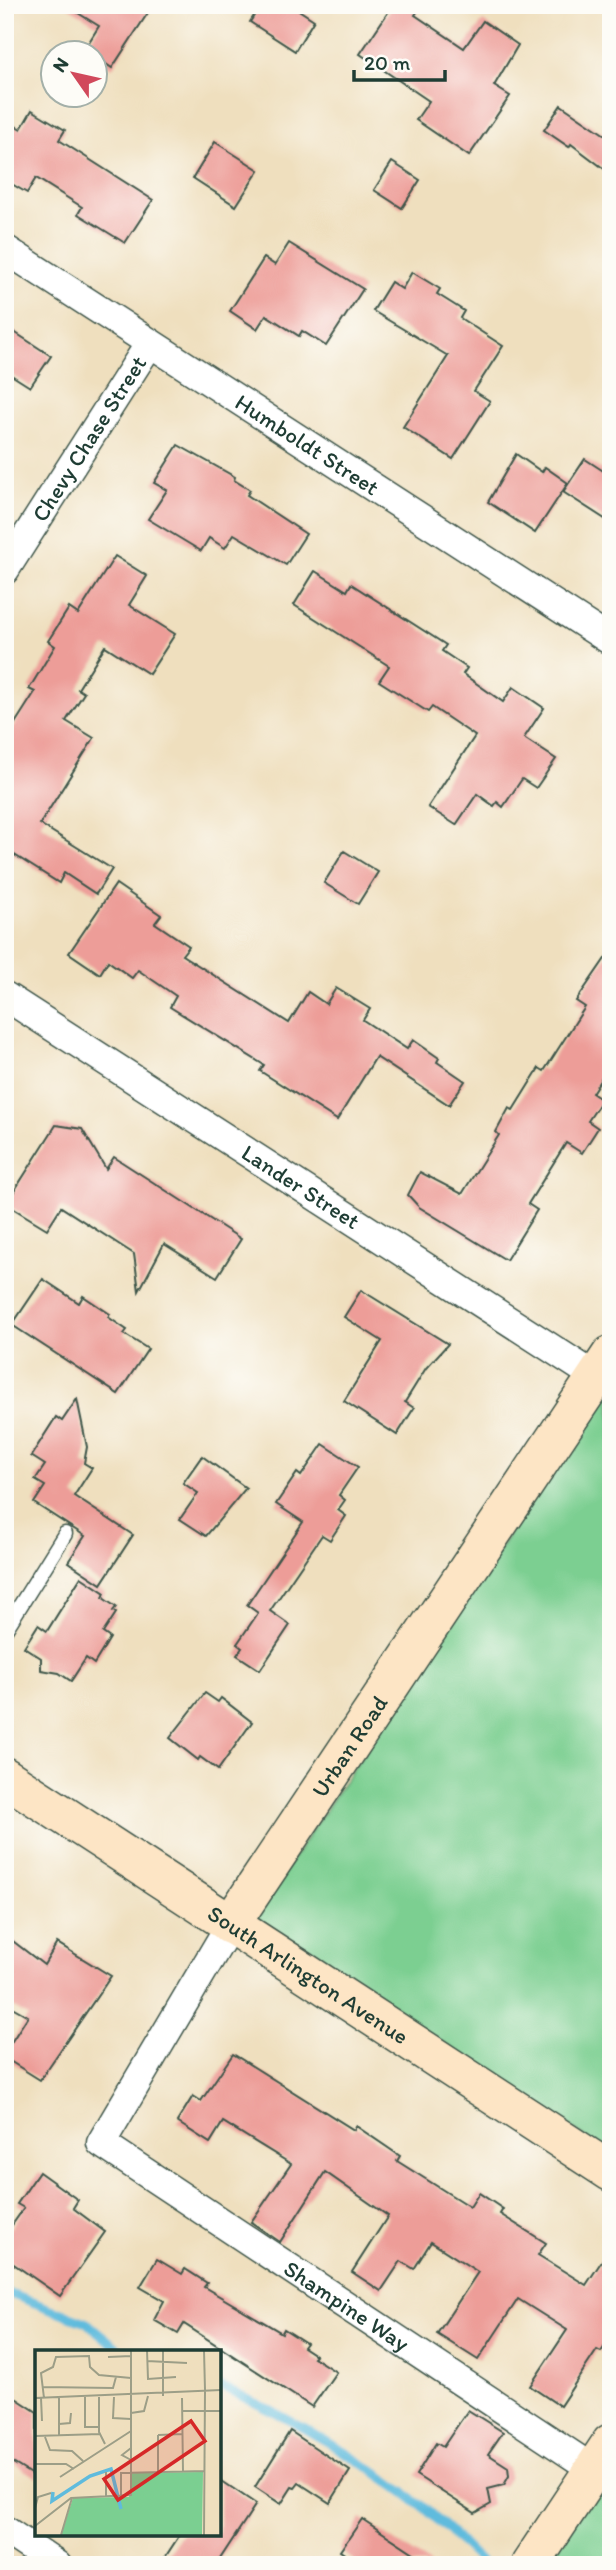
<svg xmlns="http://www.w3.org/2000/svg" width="616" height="2570" font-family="Itim,sans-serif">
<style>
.green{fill:#7bcf91;stroke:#4d8662;stroke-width:2}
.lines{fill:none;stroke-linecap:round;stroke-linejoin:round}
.stream{stroke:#5fbbdd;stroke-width:9}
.building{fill:#ed9d98}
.lane-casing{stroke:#3e5549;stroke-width:17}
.street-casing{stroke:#3e5549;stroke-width:31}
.secondary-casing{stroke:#3e5549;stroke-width:41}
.lane{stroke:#fff;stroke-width:14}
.street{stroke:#fff;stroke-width:28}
.secondary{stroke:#fde5c5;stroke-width:38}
.labels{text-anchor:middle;stroke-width:5;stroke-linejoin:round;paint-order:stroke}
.street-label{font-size:23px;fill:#1f3d34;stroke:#fdfcf7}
.inset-river{fill:none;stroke:#5fbbdd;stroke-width:3.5}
.inset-road{fill:none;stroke:#9c9e87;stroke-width:2}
.view{fill:#d62828;fill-opacity:0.15;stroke:#d62828;stroke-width:3.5}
.inset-edge{fill:none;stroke:#1f3d34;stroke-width:3.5}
</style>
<rect width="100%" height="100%" fill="#fdfcf7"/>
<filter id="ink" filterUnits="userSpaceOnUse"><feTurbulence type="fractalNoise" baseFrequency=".0143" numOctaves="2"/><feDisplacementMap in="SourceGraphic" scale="14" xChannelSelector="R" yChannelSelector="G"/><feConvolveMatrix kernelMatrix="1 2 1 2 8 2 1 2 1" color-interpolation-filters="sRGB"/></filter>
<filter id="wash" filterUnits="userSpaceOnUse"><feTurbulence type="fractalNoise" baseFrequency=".00686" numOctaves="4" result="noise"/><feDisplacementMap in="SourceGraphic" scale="28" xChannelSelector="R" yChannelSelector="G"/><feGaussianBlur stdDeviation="1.57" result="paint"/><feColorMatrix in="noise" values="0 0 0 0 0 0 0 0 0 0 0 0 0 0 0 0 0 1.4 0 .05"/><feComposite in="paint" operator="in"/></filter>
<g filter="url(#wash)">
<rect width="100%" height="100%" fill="#efdfbe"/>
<g class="green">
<polygon points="611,1381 611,2155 254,1917"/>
<polygon points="611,2465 611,2565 545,2565"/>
</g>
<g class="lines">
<g class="stream">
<polyline points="5,2292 86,2322 121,2351"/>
<path d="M 219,2386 C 286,2416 350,2452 409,2496 C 436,2515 459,2542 484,2565"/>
</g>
</g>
<g id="blocks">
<g class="building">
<polygon points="65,5 153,5 112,68 94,56 94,52 84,50 99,26"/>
<polygon points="261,5 291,5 314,20 295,51 250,22"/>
<polygon points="393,5 422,5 415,15 464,48 483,21 518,45 494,86 510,96 469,156 416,120 429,101 360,54"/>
<polygon points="561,105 611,139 611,174 571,144 569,147 544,130"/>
<polygon points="32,110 65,130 59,140 153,200 125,243 78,214 82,207 36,178 27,193 5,180 5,120 21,129"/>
<polygon points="215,142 259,170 236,206 193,178"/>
<polygon points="392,162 420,180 402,208 374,190"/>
<polygon points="289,243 363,289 326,346 302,331 299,336 266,315 257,329 230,311 264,258 275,265"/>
<polygon points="412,272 440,289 437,294 464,311 460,318 503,346 474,391 490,401 453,459 403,427 448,356 373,311 391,282 402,289"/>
<polygon points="5,326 51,356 30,387 5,371"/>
<polygon points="178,445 235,477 234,480 250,490 247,495 306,534 286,565 234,534 225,548 209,538 201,551 148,519 167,490 154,483"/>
<polygon points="516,454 542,472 545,467 568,483 535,533 488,502"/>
<polygon points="585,459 611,476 611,523 563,492"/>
<polygon points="115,556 147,576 129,605 175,634 149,674 105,646 78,689 84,693 66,721 94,738 40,824 112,869 96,894 64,873 59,883 5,849 5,739 35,692 29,689 55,646 48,641 69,608 78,614"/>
<polygon points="315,571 347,591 351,584 446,645 442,651 467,668 463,674 503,702 513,687 544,708 524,738 556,759 536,788 522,779 503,807 497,802 494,806 477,794 456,825 428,807 475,736 432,707 428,712 379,681 389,666 294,605"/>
<polygon points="344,851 378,872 358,904 324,883"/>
<polygon points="116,884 161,915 155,923 189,946 182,955 289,1023 308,992 326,1004 336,988 370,1009 363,1020 407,1049 413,1040 439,1058 437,1062 465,1081 449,1105 376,1057 337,1120 260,1071 264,1065 170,1007 176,996 138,970 132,978 108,961 100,974 69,953"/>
<polygon points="611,950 611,1063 592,1093 602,1100 588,1121 598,1128 582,1153 566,1143 528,1204 537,1210 506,1260 419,1207 408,1195 420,1172 462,1194 499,1135 496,1132 509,1108 513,1110 539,1068 544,1071 585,1007 576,1001"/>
<polygon points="56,1125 82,1129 106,1169 114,1157 241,1239 217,1277 164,1244 139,1291 134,1254 61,1207 47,1229 6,1204"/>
<polygon points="43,1279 79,1303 83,1296 110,1314 108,1317 127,1330 124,1334 148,1349 118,1394 12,1325"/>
<polygon points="361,1290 448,1344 426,1368 405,1402 414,1408 397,1435 344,1401 382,1341 344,1317"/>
<polygon points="77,1399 87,1447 84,1463 92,1468 74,1496 133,1535 101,1584 68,1562 85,1536 34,1503 45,1486 35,1480 45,1465 31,1456 56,1417 62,1421"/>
<polygon points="323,1444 358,1467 339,1495 345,1500 338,1510 346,1516 330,1540 322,1535 270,1611 290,1625 260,1670 237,1655 242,1648 237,1644 258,1613 247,1605 303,1522 276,1504 297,1473 301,1476"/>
<polygon points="202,1456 246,1488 206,1536 180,1519 198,1493 183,1483"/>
<polygon points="81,1577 105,1593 103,1598 116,1607 113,1611 116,1613 103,1633 110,1638 94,1664 86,1658 71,1681 59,1673 41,1670 41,1658 24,1647 38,1625 47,1631"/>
<polygon points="205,1693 218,1702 221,1698 252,1722 218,1770 200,1757 198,1760 170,1738"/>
<polygon points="5,1935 44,1965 57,1943 111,1976 40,2080 5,2058 5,2052 28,2016 5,2003"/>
<polygon points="233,2054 354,2130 356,2126 400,2156 397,2161 470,2207 479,2193 503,2209 500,2214 546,2243 538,2255 586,2285 611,2247 611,2337 601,2352 597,2350 560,2406 530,2386 567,2330 518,2299 478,2360 437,2334 478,2272 431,2242 414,2269 401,2261 381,2291 352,2272 388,2216 325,2172 280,2242 251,2222 291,2164 223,2122 210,2143 177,2122 193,2096 201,2101"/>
<polygon points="39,2172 78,2200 73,2208 105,2232 60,2296 5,2258 5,2235 24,2208 17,2204"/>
<polygon points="157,2259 182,2274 185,2269 207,2283 204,2287 282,2333 284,2329 306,2343 303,2347 315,2355 313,2357 336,2372 312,2407 184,2324 178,2334 154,2320 164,2301 140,2287"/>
<polygon points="5,2391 37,2412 37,2478 5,2458"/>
<polygon points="468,2410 503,2432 488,2454 508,2467 509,2476 504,2485 488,2489 491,2504 475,2513 416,2475 436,2443 443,2447"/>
<polygon points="290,2431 350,2471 330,2503 299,2483 295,2488 292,2487 281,2504 255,2487"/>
<polygon points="219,2479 256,2504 216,2565 160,2565 181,2533 219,2533"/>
<polygon points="362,2519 432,2565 361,2565 340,2551"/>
</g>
</g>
</g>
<g filter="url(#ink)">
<use href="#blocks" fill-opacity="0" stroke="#3e5549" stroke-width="2"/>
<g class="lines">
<g class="lane-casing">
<polyline id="lane" points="5,1630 65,1534"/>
</g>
<g class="street-casing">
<g id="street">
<path id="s1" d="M 5,249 L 611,641"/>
<path id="s2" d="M 5,570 L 150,343"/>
<path id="s3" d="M 5,996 L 596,1377"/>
<path id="s4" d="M 230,1925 L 101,2143 L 593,2469"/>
<polyline points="5,2530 57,2565"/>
</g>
</g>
<g class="secondary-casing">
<g id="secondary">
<path id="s5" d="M 5,1777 L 611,2172"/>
<path id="s6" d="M 230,1925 L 611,1355"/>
<polyline points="530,2565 611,2443"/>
</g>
</g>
<use href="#lane" class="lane"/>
<use href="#street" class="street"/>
<use href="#secondary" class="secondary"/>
</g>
</g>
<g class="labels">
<g class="street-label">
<text dy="8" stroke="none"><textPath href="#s2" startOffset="156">Chevy Chase Street</textPath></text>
<text dy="8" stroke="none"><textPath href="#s1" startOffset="360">Humboldt Street</textPath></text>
<text dy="8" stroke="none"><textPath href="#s3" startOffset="352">Lander Street</textPath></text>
<text dy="8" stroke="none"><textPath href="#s6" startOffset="215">Urban Road</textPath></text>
<text dy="8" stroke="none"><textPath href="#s5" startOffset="362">South Arlington Avenue</textPath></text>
<text dy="8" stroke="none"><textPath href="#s4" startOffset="548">Shampine Way</textPath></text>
</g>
</g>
<g transform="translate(35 2350)">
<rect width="186" height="186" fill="#efdfbe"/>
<path d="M 168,122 L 167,185 L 26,185 L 38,148 L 94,147 L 97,123 Z" fill="#7bcf91"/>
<path class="inset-river" d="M 18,142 L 17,151 L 55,126 L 76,119 L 86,159"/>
<path class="inset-road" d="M 96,0 L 96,46M 112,0 L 113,29 L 141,27M 128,0 L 128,46M 169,0 L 170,40M 73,7 L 96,6M 112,11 L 152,13M 7,37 L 78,38 L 81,27M 50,47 L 50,77 L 64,77M 64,47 L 64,82 L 70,94M 79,47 L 78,68 L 96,69M 0,48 L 186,40M 6,48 L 7,71M 9,48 L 6,23 L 18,17 L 21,7 L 54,6 L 55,17 L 64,25 L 96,28M 24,48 L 24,86M 147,48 L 148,122M 147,61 L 186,61M 96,63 L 109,61 L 113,46M 24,74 L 35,73 L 36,63M 123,85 L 123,122M 123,85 L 148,84M 0,86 L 65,84M 10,87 L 15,100 L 37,101 L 48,111M 96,98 L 87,105 L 96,110M 0,114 L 31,114 L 39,119M 25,127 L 96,81M 71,147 L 71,122M 86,147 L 86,123 L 170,121M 0,158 L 3,147 L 16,143M 0,176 L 36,148 L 96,145 L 96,46M 26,185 L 37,148M 169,185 L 170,40"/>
<path class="view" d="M 156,71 L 170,91 L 83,150 L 69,129 Z"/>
<rect width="186" height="186" class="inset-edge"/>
</g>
<rect width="616" height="2570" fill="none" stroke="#fdfcf7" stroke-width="28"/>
<g transform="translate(74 74) rotate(304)"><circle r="33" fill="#fdfcf7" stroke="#a4b0a9" stroke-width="2"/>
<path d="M0-5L12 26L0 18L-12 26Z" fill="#d1495b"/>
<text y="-10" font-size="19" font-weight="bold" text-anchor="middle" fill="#1f3d34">N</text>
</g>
<path d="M354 70v10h91v-10" fill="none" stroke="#1f3d34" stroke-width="3.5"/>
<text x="364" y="70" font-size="21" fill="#1f3d34" stroke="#fdfcf7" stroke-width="5" paint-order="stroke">20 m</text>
</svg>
